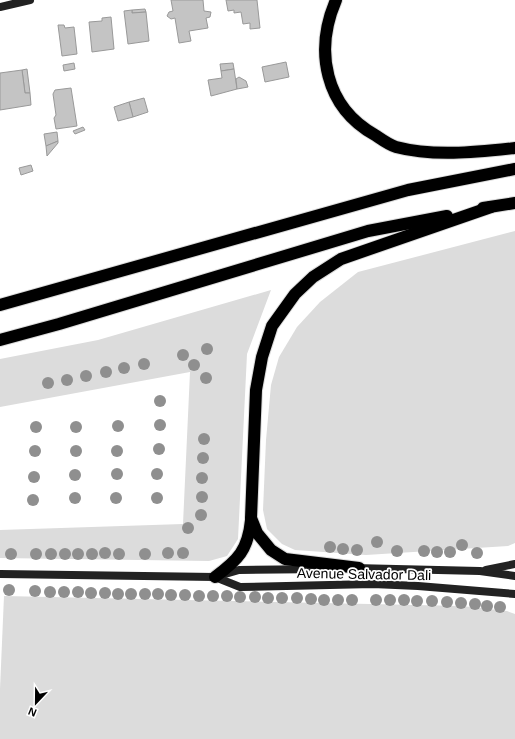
<svg xmlns="http://www.w3.org/2000/svg" width="515" height="739" font-family="Arial,sans-serif">
<style>
.green{fill:#dcdcdc}
.building{fill:#c4c4c4;stroke:#999}
.lines{fill:none;stroke-linecap:round;stroke-linejoin:round}
.highway-casing{stroke:#dbdbdb;stroke-width:14}
.secondary{stroke:#222;stroke-width:8}
.highway{stroke:#000;stroke-width:12}
.tree{fill:#8f8f8f}
.labels{text-anchor:middle;stroke-width:3.5;stroke-linejoin:round;paint-order:stroke}
.street-label{font-size:14px;fill:#000;stroke:#fff}
</style>
<rect width="100%" height="100%" fill="#fff"/>
<g class="green">
<polygon points="515,231 515,543 508,546 366,555 295,550 282,544 267,529 263,510 266,440 271,385 279,357 297,327 320,302 358,272"/>
<polygon points="271,290 247,354 238,539 227,556 209,561 0,558 0,530 183,524 190,372 0,407 0,359 98,340"/>
<polygon points="4,596 462,606 507,611 515,614 515,739 0,739 0,689"/>
</g>
<g class="building">
<polygon points="171,0 203,0 204,11 211,12 210,17 206,18 208,28 189,31 191,41 179,43 175,18 171,19 167,16 169,12 173,11"/>
<polygon points="226,0 257,0 260,28 250,29 250,23 243,24 241,12 234,13 234,10 228,11"/>
<polygon points="145,9 146,12 132,13 132,10"/>
<polygon points="132,10 132,13 146,12 149,41 128,44 124,11"/>
<polygon points="111,17 114,49 92,52 89,22 102,21 102,18"/>
<polygon points="58,25 64,25 65,28 74,27 77,54 62,56"/>
<polygon points="286,62 289,77 265,82 262,67"/>
<polygon points="74,63 75,69 64,71 63,65"/>
<polygon points="233,63 234,69 221,71 220,64"/>
<polygon points="27,69 30,93 25,93 22,70"/>
<polygon points="234,69 237,89 211,96 208,80 222,78 221,71"/>
<polygon points="22,70 25,93 30,93 31,105 0,110 0,73"/>
<polygon points="239,77 246,81 248,87 237,89 236,79"/>
<polygon points="71,88 77,126 56,129 54,118 56,115 53,94 55,90"/>
<polygon points="144,98 148,112 133,117 129,102"/>
<polygon points="129,102 133,117 118,121 114,107"/>
<polygon points="83,127 85,130 75,134 73,131"/>
<polygon points="57,132 58,141 46,146 44,134"/>
<polygon points="58,141 58,143 47,156 46,146"/>
<polygon points="31,165 33,171 21,175 19,168"/>
</g>
<g class="lines">
<g class="highway-casing">
<g id="highway">
<path d="M 336,0 C 314,51 325,107 375,135 C 381,139 389,145 396,147 C 434,157 477,152 515,148"/>
<polyline points="483,208 515,203"/>
<polyline points="0,305 408,190 515,169"/>
<polyline points="0,340 59,324 368,231 447,216"/>
<polyline points="359,568 285,559 271,550 257,533 251,518 256,390 262,357 272,326 295,294 313,277 341,259 491,207"/>
<path d="M 215,577 C 238,560 248,550 251,520"/>
</g>
</g>
<g class="secondary">
<polyline points="0,7 30,0"/>
<polyline points="354,568 480,571 515,576"/>
<polyline points="486,570 515,564"/>
<polyline points="0,574 215,577 239,570 327,569"/>
<polyline points="215,577 240,587 373,584 418,586 515,594"/>
</g>
<use href="#highway" class="highway"/>
</g>
<g class="tree">
<circle cx="207" cy="349" r="6"/>
<circle cx="183" cy="355" r="6"/>
<circle cx="144" cy="364" r="6"/>
<circle cx="194" cy="365" r="6"/>
<circle cx="124" cy="368" r="6"/>
<circle cx="106" cy="372" r="6"/>
<circle cx="86" cy="376" r="6"/>
<circle cx="206" cy="378" r="6"/>
<circle cx="67" cy="380" r="6"/>
<circle cx="48" cy="383" r="6"/>
<circle cx="160" cy="401" r="6"/>
<circle cx="160" cy="425" r="6"/>
<circle cx="118" cy="426" r="6"/>
<circle cx="36" cy="427" r="6"/>
<circle cx="76" cy="427" r="6"/>
<circle cx="204" cy="439" r="6"/>
<circle cx="159" cy="449" r="6"/>
<circle cx="35" cy="451" r="6"/>
<circle cx="76" cy="451" r="6"/>
<circle cx="117" cy="451" r="6"/>
<circle cx="203" cy="458" r="6"/>
<circle cx="117" cy="474" r="6"/>
<circle cx="157" cy="474" r="6"/>
<circle cx="75" cy="475" r="6"/>
<circle cx="34" cy="477" r="6"/>
<circle cx="202" cy="478" r="6"/>
<circle cx="202" cy="497" r="6"/>
<circle cx="75" cy="498" r="6"/>
<circle cx="116" cy="498" r="6"/>
<circle cx="157" cy="498" r="6"/>
<circle cx="33" cy="500" r="6"/>
<circle cx="201" cy="515" r="6"/>
<circle cx="188" cy="528" r="6"/>
<circle cx="377" cy="542" r="6"/>
<circle cx="462" cy="545" r="6"/>
<circle cx="330" cy="547" r="6"/>
<circle cx="343" cy="549" r="6"/>
<circle cx="357" cy="550" r="6"/>
<circle cx="397" cy="551" r="6"/>
<circle cx="424" cy="551" r="6"/>
<circle cx="437" cy="552" r="6"/>
<circle cx="450" cy="552" r="6"/>
<circle cx="105" cy="553" r="6"/>
<circle cx="168" cy="553" r="6"/>
<circle cx="183" cy="553" r="6"/>
<circle cx="477" cy="553" r="6"/>
<circle cx="11" cy="554" r="6"/>
<circle cx="36" cy="554" r="6"/>
<circle cx="51" cy="554" r="6"/>
<circle cx="65" cy="554" r="6"/>
<circle cx="78" cy="554" r="6"/>
<circle cx="92" cy="554" r="6"/>
<circle cx="119" cy="554" r="6"/>
<circle cx="145" cy="554" r="6"/>
<circle cx="9" cy="590" r="6"/>
<circle cx="35" cy="591" r="6"/>
<circle cx="50" cy="592" r="6"/>
<circle cx="64" cy="592" r="6"/>
<circle cx="78" cy="592" r="6"/>
<circle cx="91" cy="593" r="6"/>
<circle cx="105" cy="593" r="6"/>
<circle cx="118" cy="594" r="6"/>
<circle cx="131" cy="594" r="6"/>
<circle cx="145" cy="594" r="6"/>
<circle cx="158" cy="594" r="6"/>
<circle cx="171" cy="595" r="6"/>
<circle cx="185" cy="595" r="6"/>
<circle cx="199" cy="596" r="6"/>
<circle cx="213" cy="596" r="6"/>
<circle cx="227" cy="596" r="6"/>
<circle cx="240" cy="597" r="6"/>
<circle cx="255" cy="597" r="6"/>
<circle cx="268" cy="598" r="6"/>
<circle cx="282" cy="598" r="6"/>
<circle cx="297" cy="598" r="6"/>
<circle cx="311" cy="599" r="6"/>
<circle cx="324" cy="600" r="6"/>
<circle cx="338" cy="600" r="6"/>
<circle cx="352" cy="600" r="6"/>
<circle cx="376" cy="600" r="6"/>
<circle cx="390" cy="600" r="6"/>
<circle cx="404" cy="600" r="6"/>
<circle cx="417" cy="601" r="6"/>
<circle cx="432" cy="601" r="6"/>
<circle cx="447" cy="602" r="6"/>
<circle cx="461" cy="603" r="6"/>
<circle cx="475" cy="604" r="6"/>
<circle cx="487" cy="606" r="6"/>
<circle cx="500" cy="607" r="6"/>
</g>
<g class="labels">
<g class="street-label">
<text transform="translate(364 574) rotate(1)" y="5">Avenue Salvador Dali</text>
</g>
</g>
<g transform="translate(36 703) rotate(202)" stroke="#ffffff" stroke-width="3" paint-order="stroke">
<path d="M0-3L7 15L0 10L-7 15Z" fill="#000000"/>
<text y="-6" font-size="11" font-weight="bold" text-anchor="middle" fill="#000000">N</text>
</g>
</svg>
